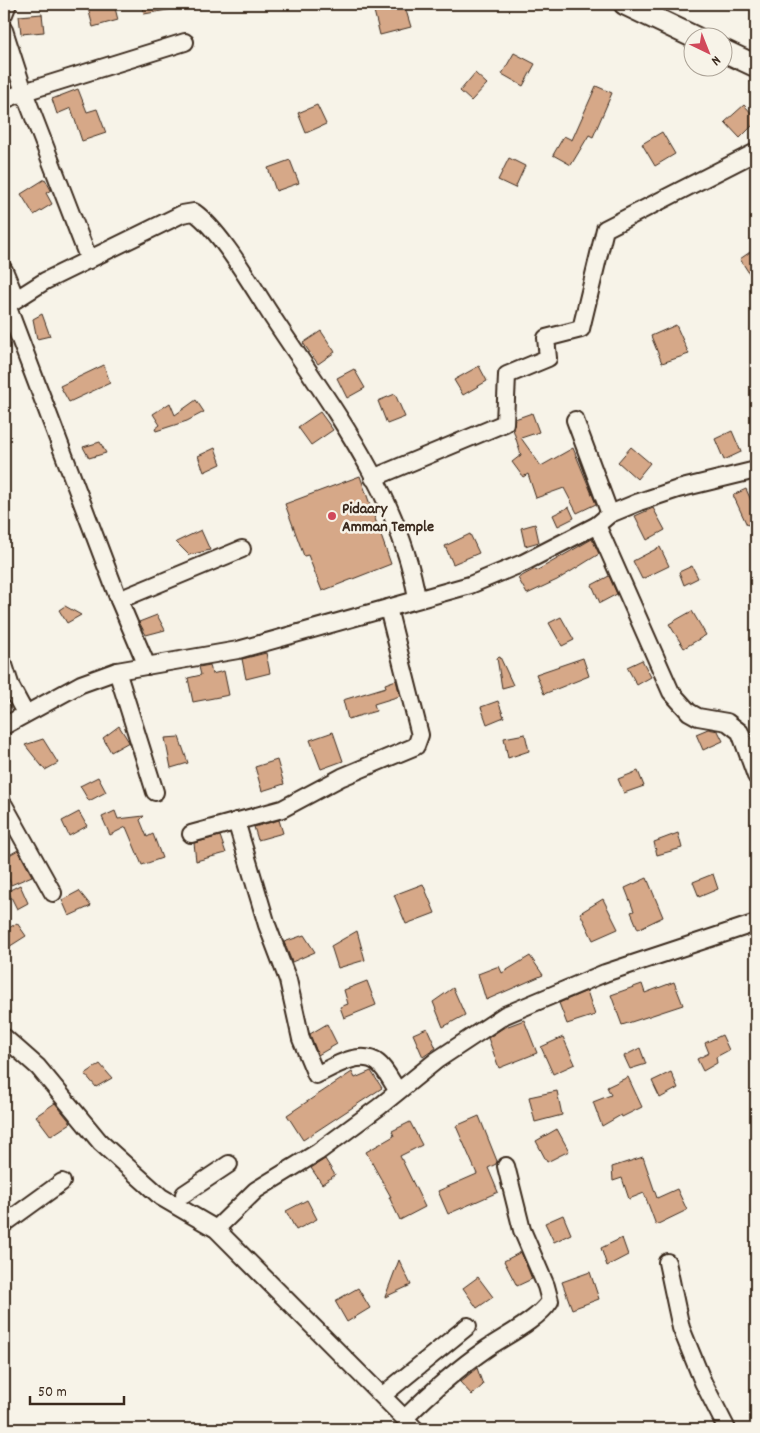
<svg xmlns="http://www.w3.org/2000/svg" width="760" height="1433" font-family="Dekko,sans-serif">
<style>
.building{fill:#d6a888;stroke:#3b2a1e}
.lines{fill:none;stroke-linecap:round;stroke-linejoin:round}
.minor-casing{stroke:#3b2a1e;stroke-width:20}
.major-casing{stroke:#3b2a1e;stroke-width:25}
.minor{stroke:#f7f3e8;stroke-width:16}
.major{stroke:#f7f3e8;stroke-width:21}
.poi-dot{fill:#d1495b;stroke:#f7f3e8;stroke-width:2}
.labels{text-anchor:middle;stroke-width:5;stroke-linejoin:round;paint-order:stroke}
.poi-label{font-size:16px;font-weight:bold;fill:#3b2a1e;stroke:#f7f3e8;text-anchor:start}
</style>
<rect width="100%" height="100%" fill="#f7f3e8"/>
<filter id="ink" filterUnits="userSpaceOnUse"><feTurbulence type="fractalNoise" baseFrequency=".02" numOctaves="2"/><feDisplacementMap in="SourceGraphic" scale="10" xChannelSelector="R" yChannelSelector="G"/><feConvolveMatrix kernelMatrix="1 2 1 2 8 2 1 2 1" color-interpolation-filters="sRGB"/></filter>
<g filter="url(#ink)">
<g class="building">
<polygon points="87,4 114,4 118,20 93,27"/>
<polygon points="142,4 172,4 173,9 144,14"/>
<polygon points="398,4 404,4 411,27 380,35 374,11"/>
<polygon points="42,14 44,32 21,34 19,16"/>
<polygon points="514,53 535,64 523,86 502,74"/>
<polygon points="475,73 487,84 471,101 460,91"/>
<polygon points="596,86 612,93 593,137 589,135 571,165 553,155 564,136 572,140"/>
<polygon points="78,89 87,112 97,109 106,133 82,141 71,108 57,114 52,99"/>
<polygon points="317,105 326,124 306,133 298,113"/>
<polygon points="744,105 756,118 756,122 740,138 725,122"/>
<polygon points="662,132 675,154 655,166 642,144"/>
<polygon points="509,158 525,166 515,188 498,180"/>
<polygon points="290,160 299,183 276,191 268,168"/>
<polygon points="45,179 51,190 46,193 52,204 34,215 21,194"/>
<polygon points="756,248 756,284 740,259"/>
<polygon points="42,314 50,336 37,339 33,319"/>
<polygon points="676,325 689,354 662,363 651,336"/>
<polygon points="321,331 335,352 318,364 303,343"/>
<polygon points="104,365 110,383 69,402 60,386"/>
<polygon points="479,366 487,381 463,395 454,380"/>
<polygon points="354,369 365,388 347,398 337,378"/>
<polygon points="395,394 405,417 387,424 378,401"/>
<polygon points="196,400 204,412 187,421 156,431 155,429 160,425 153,414 170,403 175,415"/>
<polygon points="320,412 333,430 311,445 298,427"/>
<polygon points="532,413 539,432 521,438 541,466 573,448 596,504 577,513 564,488 536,498 528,474 523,477 512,462 521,455 513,429 515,419"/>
<polygon points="732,431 741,452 724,460 715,439"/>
<polygon points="100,442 106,453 89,458 83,447"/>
<polygon points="631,447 650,463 637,479 618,462"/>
<polygon points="215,448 221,464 204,472 198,456"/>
<polygon points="360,476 391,564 322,591 308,555 304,556 285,504"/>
<polygon points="746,489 756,511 756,521 747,525 733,495"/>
<polygon points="569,507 574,518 558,526 553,515"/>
<polygon points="653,508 665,530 647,540 635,516"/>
<polygon points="535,524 539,542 525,546 521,528"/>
<polygon points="201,530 210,550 189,555 176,542"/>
<polygon points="470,534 479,553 453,564 445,546"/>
<polygon points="592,539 599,554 557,580 527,594 518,578 535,569 536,571"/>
<polygon points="660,547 669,566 642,579 633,561"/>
<polygon points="692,566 698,578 684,585 679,572"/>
<polygon points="609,576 617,594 600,603 592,585"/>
<polygon points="65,606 81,615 67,623 59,610"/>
<polygon points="692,611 706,635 684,648 669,624"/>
<polygon points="157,615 165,630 146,635 139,622"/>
<polygon points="561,617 574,640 562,646 549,623"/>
<polygon points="266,653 270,673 246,679 242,659"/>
<polygon points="500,657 513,685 502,688 497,658"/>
<polygon points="583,658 589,676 544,694 536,674"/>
<polygon points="642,660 651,677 637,685 627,667"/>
<polygon points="210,665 212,674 224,671 229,695 193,702 188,678 201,675 199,667"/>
<polygon points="396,680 400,696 374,704 376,711 348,719 343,700 386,687 385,684"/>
<polygon points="498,701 504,717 487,724 481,707"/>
<polygon points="119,726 129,742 111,752 103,738"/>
<polygon points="708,729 718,731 723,741 703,750 696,734"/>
<polygon points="333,732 343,761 321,769 310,740"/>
<polygon points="525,734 529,751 508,758 504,738"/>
<polygon points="179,737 188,763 171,768 165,738"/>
<polygon points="43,739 58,763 45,770 25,745"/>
<polygon points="277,760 284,784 262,791 255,767"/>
<polygon points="638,771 644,786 624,793 618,779"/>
<polygon points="98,777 106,792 89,801 80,786"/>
<polygon points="115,811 118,819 144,816 140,820 147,837 153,834 162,858 142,865 126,827 110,835 102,817"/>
<polygon points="79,812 87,826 69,836 62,821"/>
<polygon points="279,820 283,833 258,840 254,827"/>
<polygon points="678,833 682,848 657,855 654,842"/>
<polygon points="220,836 226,853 196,861 194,843"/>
<polygon points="18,850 32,876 11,885 4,866 4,858"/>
<polygon points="713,874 718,889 699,897 693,882"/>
<polygon points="647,878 663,917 638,929 631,912 634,911 625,888"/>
<polygon points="423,884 435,913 406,924 394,895"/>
<polygon points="20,885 28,903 17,909 8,891"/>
<polygon points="79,891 91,906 69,916 62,900"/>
<polygon points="603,899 618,929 593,940 580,913"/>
<polygon points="17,923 26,936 4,950 4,931"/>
<polygon points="357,931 365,960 338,968 331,946"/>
<polygon points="304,935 315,952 292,962 284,942"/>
<polygon points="530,956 543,975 486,1000 478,974 499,966 502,973"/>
<polygon points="367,981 376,1005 344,1018 340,1007 348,1004 344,990"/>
<polygon points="674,982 683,1005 622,1025 611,995 642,984 645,993"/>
<polygon points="453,988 465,1015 443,1027 433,1002"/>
<polygon points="587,991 595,1015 567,1024 559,1003"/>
<polygon points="524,1020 537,1053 499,1068 488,1038 503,1028"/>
<polygon points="327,1024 337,1044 318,1055 310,1034"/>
<polygon points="427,1028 436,1048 423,1057 413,1034"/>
<polygon points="722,1035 729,1050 716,1057 717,1063 703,1071 697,1059 709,1053 705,1043"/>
<polygon points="563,1037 575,1064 553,1074 541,1047"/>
<polygon points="640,1048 646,1064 630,1069 624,1056"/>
<polygon points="100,1064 112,1078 96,1087 85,1074"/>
<polygon points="371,1071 382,1088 303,1140 287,1115 352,1072 355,1078"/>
<polygon points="671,1072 678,1088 660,1098 652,1081"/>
<polygon points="628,1077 642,1107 622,1117 621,1115 602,1126 593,1102 611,1095 607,1087"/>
<polygon points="557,1091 562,1115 535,1122 529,1097"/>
<polygon points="55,1103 71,1123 51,1136 36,1116"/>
<polygon points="479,1116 497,1161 496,1164 488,1168 498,1192 448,1214 438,1191 477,1174 456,1126"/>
<polygon points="410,1122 422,1145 400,1156 425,1207 400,1220 389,1197 391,1197 366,1152 394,1136 392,1131"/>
<polygon points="557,1129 569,1151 547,1162 536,1141"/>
<polygon points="643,1157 657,1198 677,1189 687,1210 656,1225 644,1193 629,1199 622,1178 613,1181 612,1167"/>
<polygon points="325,1159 335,1175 322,1184 311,1168"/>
<polygon points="307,1200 317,1219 296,1230 286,1211"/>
<polygon points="563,1215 571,1234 554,1242 545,1223"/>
<polygon points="622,1238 628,1255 607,1266 601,1248"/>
<polygon points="521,1252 532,1279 517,1286 504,1261"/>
<polygon points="399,1260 411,1285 385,1297"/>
<polygon points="590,1272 599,1299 572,1309 562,1282"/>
<polygon points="478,1277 493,1297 477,1308 463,1288"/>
<polygon points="358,1288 370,1308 347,1322 335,1301"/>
<polygon points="477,1368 483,1385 472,1395 460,1382"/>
</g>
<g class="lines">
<g class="minor-casing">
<g id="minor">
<polyline points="4,14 8,4"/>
<polyline points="4,30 24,92 185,42"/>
<polyline points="4,100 24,92 89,260"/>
<polyline points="4,270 16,299"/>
<polyline points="7,305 119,600 147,666"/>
<path d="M 4,307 L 45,281 L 182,214 L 194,212 C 221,231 252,286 271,315 C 328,402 399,492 417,598"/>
<polyline points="575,420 610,514"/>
<polyline points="373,478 505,423 507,375 548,358 546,338 581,329 605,229 756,152"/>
<polyline points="597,525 671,692 689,712 698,717 727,722 740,732 756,776"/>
<polyline points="119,600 242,549"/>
<polyline points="4,665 11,687 25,713"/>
<polyline points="117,671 155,792"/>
<polyline points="4,726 81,684 117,671 238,650 470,585 523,563 597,525 610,514 639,502 678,489 756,470"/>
<polyline points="4,805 53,893"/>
<path d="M 236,821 L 267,925 L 288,980 L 301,1039 L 316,1075 C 333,1067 360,1049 378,1063 C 386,1069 392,1083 398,1091"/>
<polyline points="191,834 282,809 342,777 416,746 420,735 388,608"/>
<polyline points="4,1037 38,1067 100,1142 161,1197 216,1229 415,1429"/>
<polyline points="184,1194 229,1164"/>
<polyline points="4,1224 62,1182"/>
<polyline points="216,1229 256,1190 318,1152 379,1107 437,1060 505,1015 605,973 756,923"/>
<polyline points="667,1262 681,1328 703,1382 727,1429"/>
<polyline points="383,1395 468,1326"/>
<path d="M 405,1418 C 430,1393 457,1369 486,1349 C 505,1336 538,1320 550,1301 L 546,1286 L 522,1230 L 506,1166"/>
</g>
</g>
<g class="major-casing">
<g id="major">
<polyline points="625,4 696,38"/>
<polyline points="722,50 756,66"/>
</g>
</g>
<use href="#minor" class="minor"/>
<use href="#major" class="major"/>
</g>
</g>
<circle class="poi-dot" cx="332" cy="516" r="5"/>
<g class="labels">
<g class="poi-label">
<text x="342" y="513">Pidaary<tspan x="342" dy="18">Amman Temple</tspan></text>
</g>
</g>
<rect width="760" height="1433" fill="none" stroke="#f7f3e8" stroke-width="20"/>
<rect x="10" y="10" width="740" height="1413" fill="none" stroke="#3b2a1e" stroke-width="2" filter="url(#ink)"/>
<g transform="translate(708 52) rotate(137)"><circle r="24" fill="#f7f3e8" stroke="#aca397"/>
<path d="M0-4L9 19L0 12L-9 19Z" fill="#d1495b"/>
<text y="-8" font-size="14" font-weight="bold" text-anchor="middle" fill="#3b2a1e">N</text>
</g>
<path d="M30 1396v8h94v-8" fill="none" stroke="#3b2a1e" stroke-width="2.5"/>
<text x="38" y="1396" font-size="15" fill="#3b2a1e" stroke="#f7f3e8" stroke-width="4" paint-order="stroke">50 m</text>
</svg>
